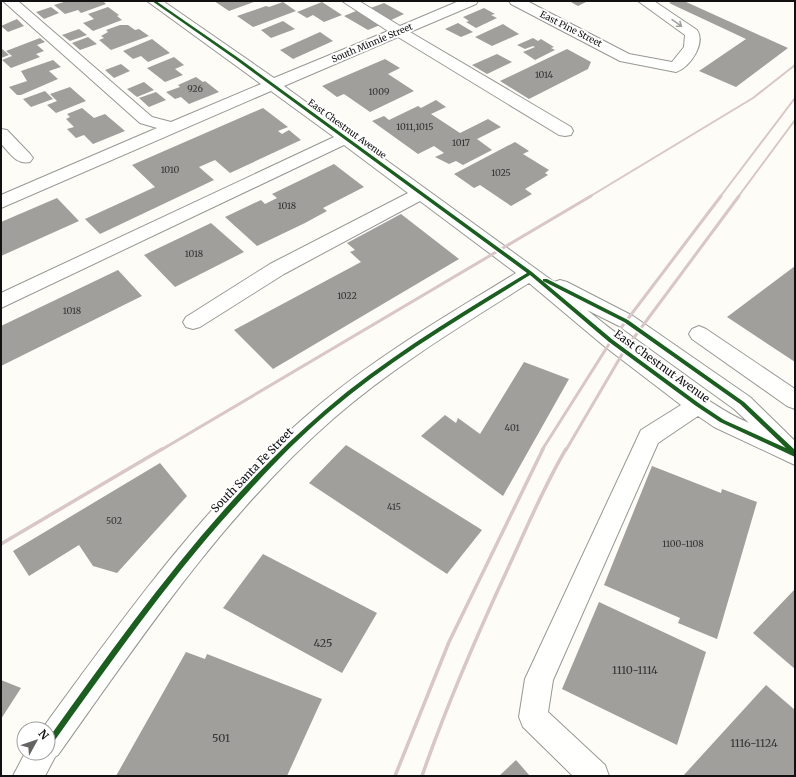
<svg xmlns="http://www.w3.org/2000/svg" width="796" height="777" font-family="Merriweather,serif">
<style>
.building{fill:#a19f9c}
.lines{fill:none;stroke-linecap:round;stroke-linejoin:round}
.minor-casing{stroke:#979795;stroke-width:2}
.minor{fill:#fffffe;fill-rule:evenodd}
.rail-far2{stroke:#d9c6c7;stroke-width:2}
.rail-far1{stroke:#d9c6c7;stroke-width:3}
.rail{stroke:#d9c6c7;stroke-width:3.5}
.cycleway-casing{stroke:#fff;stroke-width:3}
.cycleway{fill:#1b5e20;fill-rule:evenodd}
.oneway{stroke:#a0a09f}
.labels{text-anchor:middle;stroke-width:4;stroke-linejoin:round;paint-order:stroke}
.far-street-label{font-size:9px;fill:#111;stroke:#fff}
.number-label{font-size:9px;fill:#353434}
.street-label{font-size:11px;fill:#111;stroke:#fff}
.near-number-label{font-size:11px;fill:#353434}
</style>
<rect width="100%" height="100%" fill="#fdfcf7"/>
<g class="building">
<polygon points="67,1 103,1 106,4 81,13 78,10 65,14 54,5"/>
<polygon points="214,1 257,1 229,11"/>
<polygon points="569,1 588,1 578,6"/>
<polygon points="673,1 684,1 788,48 736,87 699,71 746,39 669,3"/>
<polygon points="283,2 296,11 253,27 237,16 266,6 269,7"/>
<polygon points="322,2 342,15 324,22 313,15 307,18 297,12"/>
<polygon points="384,3 404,14 389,21 368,9"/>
<polygon points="51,7 59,13 44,19 36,12"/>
<polygon points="108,7 119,15 117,16 122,20 93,31 83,23 94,19 88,14"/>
<polygon points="484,8 495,14 491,15 497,18 476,28 466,22 469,21 463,17"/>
<polygon points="356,11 380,25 368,30 344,16"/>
<polygon points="17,19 24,26 8,32 1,26"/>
<polygon points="283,21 295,29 271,38 261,30"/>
<polygon points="458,23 473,32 461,37 445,29"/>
<polygon points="503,24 519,34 492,46 475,37"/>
<polygon points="120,25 128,25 135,30 139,29 149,36 111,50 99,40 104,38 101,36 108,32 106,30"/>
<polygon points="79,29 87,35 70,41 62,35"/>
<polygon points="320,32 333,41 293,59 280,50"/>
<polygon points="88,37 97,44 80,50 72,43"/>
<polygon points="40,38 45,42 37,45 44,51 36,54 40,57 11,68 2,60 12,56 6,51"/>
<polygon points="533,38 538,41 541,39 554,47 551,48 555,50 535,60 523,52 535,47 533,46 525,49 517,45"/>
<polygon points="152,39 170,53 148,62 141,56 133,59 123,51"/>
<polygon points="1,48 9,55 1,58"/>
<polygon points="567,49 591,62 588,69 529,99 500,81"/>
<polygon points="497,54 512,62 487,74 472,65"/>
<polygon points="174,57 184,65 175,69 183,75 165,82 147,68"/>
<polygon points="385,59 400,68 388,74 414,91 370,112 344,94 337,97 322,86"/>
<polygon points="53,60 61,67 49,71 58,79 21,95 17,95 9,87 27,81 21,71"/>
<polygon points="121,64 130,71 114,78 105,70"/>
<polygon points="196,77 203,82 205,81 219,92 189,104 181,97 175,99 166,92 180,87 178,85"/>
<polygon points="144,82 154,90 137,97 127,89"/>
<polygon points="70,87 86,101 56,113 47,105 57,101 50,94"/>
<polygon points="45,91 53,99 31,107 23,99"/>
<polygon points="156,92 166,100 149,107 139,98"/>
<polygon points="436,100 446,107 431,114 460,133 488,119 501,127 477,139 492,150 463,165 456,161 449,164 435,157 444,153 434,146 418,154 372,121 384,116 389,120 418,106 421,108"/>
<polygon points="82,108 94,118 105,114 125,131 93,144 84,135 76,138 67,129 74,127 66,119 70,117 67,114"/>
<polygon points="263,108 288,127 278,131 282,134 289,130 301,140 230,173 215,160 199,167 214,180 100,234 85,219 155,187 132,165"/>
<polygon points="515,142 529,151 523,154 549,170 545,173 548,175 525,189 532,194 511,206 480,185 474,188 454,174"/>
<polygon points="334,164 364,187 323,208 327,211 305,223 257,246 225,217 261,200 265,204 277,198 272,194"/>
<polygon points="57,198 79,221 1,256 1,222"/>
<polygon points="401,214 459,259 273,369 234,330 361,262 350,252 355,250 347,243"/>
<polygon points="211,223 244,252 175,287 144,255"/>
<polygon points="795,266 795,362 727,317"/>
<polygon points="118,270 142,296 1,366 1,326"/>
<polygon points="524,362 569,379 503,496 421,436 445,415 456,423 458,418 480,434"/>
<polygon points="346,445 482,530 447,574 309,483"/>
<polygon points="160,463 187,496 117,573 93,566 79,545 29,576 13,551"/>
<polygon points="652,466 721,493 722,489 757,502 717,639 678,623 680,618 604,585"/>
<polygon points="263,554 377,613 342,673 223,608"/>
<polygon points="795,589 795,669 753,633"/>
<polygon points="599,602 706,652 677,745 562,689"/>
<polygon points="186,652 205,659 207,654 322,699 287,776 116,776"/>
<polygon points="1,680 21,688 1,719"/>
<polygon points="766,685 795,710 795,776 683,776"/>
<polygon points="516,760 530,776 499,776"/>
</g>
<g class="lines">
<g class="minor-casing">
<g id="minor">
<path d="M 3,1 L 18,1 L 152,117 L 171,122 L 261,84 L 147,1 L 163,1 L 274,78 L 388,31 L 342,1 L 359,1 L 400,26 L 459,1 L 478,1 L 476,4 L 410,32 L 571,127 L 573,131 L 571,135 L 565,136 L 559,135 L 398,37 L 284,86 L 554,282 L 560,280 L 567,282 L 633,316 L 750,397 L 795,441 L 795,465 L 714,427 L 698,416 L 658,443 L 553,680 L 548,712 L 605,765 L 609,776 L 573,776 L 523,727 L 519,717 L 525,679 L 641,430 L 681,405 L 604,346 L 529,283 C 462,325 394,366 334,418 C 224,514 142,637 58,755 L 55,757 L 45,776 L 13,776 L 25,753 L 48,753 L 48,729 L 42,729 C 125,615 210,496 319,405 C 380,354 449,314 516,273 L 420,201 L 284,274 L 200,327 L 193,329 L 186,327 L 183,322 L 186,317 L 270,264 L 408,193 L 344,145 L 1,308 L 1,293 L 334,137 L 271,91 L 1,208 L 1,195 L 157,128 L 140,123 ZM 587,310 L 619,326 L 734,409 L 749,423 C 721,411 698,393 673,375 C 644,354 615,333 587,310 Z"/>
<path d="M 509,1 L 527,1 L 629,54 L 672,62 L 684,47 L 685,35 L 638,1 L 654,1 L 697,30 C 706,43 690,68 676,72 L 620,61 L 511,4 Z"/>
<path d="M 1,129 L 7,130 L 30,154 L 33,158 L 30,162 C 16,165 10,153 1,144 Z"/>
<polygon points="699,326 706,329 795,389 795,409 787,406 692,339 689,334 692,329"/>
</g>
</g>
<use href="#minor" class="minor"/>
<g class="rail-far2">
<polyline points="589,197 753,98 795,65"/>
<polyline points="720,197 795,98"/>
<polyline points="738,197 795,120"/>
</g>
<g class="rail-far1">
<polyline points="161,450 591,196"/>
<polyline points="542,450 611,341 721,196"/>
<polyline points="566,450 624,351 739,196"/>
</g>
<g class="rail">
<polyline points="1,544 162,449"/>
<polyline points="395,776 449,642 543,449"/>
<path d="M 422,776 C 447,704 477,635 509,566 C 527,527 544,486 566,449"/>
</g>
<g class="cycleway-casing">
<path id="cycleway" d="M 152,1 L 156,1 L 237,57 L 532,272 L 613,340 L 700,404 L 724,420 L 786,448 L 740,404 L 624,322 L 543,281 L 543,279 L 547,279 L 628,320 L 744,402 L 795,450 L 795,457 L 720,422 L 696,406 L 609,342 L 530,275 C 461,318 391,359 329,412 C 301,436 274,463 249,491 C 175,570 113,659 50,747 L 48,748 L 48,739 C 131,623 215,504 325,410 C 387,357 458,315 527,273 L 235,59 Z"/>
</g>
<use href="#cycleway" class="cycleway"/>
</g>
<defs><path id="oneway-shaft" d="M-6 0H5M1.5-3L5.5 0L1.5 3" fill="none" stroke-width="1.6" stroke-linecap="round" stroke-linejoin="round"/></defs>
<use class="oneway" href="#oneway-shaft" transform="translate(677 23) rotate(35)"/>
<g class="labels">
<g class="far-street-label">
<text transform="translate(571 29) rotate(27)" y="3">East Pine Street</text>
<text transform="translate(372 43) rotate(-23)" y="3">South Minnie Street</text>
<text transform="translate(347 129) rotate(36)" y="3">East Chestnut Avenue</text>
</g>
<g class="number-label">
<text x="544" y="78">1014</text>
<text x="195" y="92">926</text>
<text x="379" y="95">1009</text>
<text x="415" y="130">1011,1015</text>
<text x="461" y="146">1017</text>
<text x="170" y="173">1010</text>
<text x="501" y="176">1025</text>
<text x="287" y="209">1018</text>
<text x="194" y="257">1018</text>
<text x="347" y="299">1022</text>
<text x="72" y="314">1018</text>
<text x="512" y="431">401</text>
<text x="394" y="510">415</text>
<text x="114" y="524">502</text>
<text x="683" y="547">1100-1108</text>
</g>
<g class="street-label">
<text transform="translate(662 366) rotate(36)" y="4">East Chestnut Avenue</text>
<text transform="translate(252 470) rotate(-46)" y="4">South Santa Fe Street</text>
</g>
<g class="near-number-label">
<text x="323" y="647">425</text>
<text x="635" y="674">1110-1114</text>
<text x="221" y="742">501</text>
<text x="754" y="747">1116-1124</text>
</g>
</g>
<rect width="796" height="777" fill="none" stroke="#111111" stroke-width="4"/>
<g transform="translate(36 741) rotate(50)"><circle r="19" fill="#ffffff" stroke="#a0a0a0"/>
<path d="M0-3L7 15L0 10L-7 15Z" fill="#646362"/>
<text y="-6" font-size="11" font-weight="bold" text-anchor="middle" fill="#111111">N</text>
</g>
</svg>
